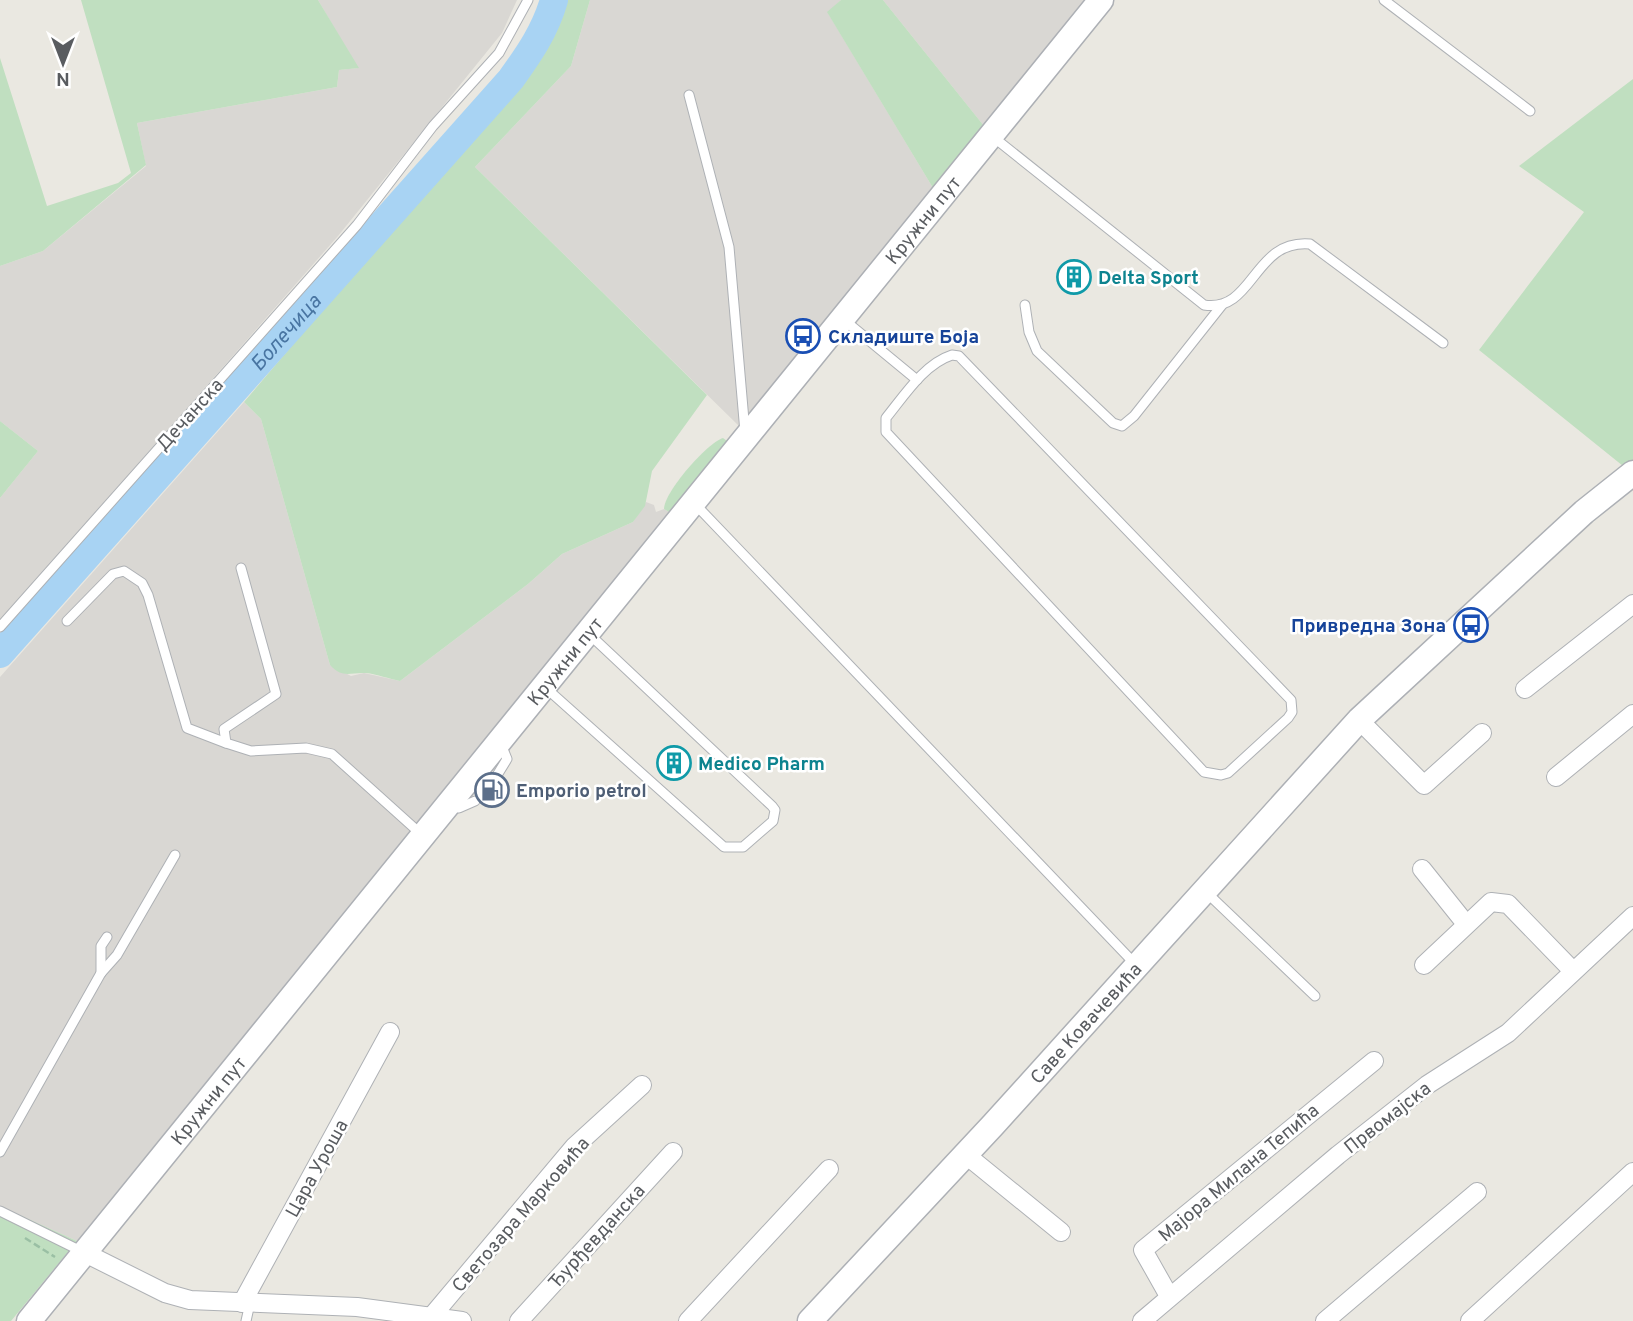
<svg xmlns="http://www.w3.org/2000/svg" width="1633" height="1321" font-family="Overpass,sans-serif">
<style>
.industrial{fill:#d9d7d3}
.green{fill:#c0dfc0}
.lines{fill:none;stroke-linecap:round;stroke-linejoin:round}
.river{stroke:#a8d3f3;stroke-width:28}
.lane-casing{stroke:#aeb1b5;stroke-width:11}
.street-casing{stroke:#aeb1b5;stroke-width:20}
.secondary-casing{stroke:#adb0b5;stroke-width:27}
.path{stroke:#9abfa4;stroke-width:2.5;stroke-dasharray:7 3.5;stroke-linecap:butt}
.lane{stroke:#fff;stroke-width:9}
.street{stroke:#fff;stroke-width:18}
.secondary{stroke:#fff;stroke-width:24}
.labels{text-anchor:middle;stroke-width:5;stroke-linejoin:round;paint-order:stroke}
.street-label{font-size:19px;fill:#595c60;stroke:#fff}
.culture-label{font-size:19px;font-weight:bold;fill:#0d838f;stroke:#fff;text-anchor:start}
.transit-label{font-size:19px;font-weight:bold;fill:#164399;stroke:#fff;text-anchor:start}
.service-label{font-size:19px;font-weight:bold;fill:#4e5e75;stroke:#fff;text-anchor:start}
.water-label{font-size:21px;font-style:italic;fill:#4975a2;stroke:#fff}
</style>
<rect width="100%" height="100%" fill="#eae8e1"/>
<g class="industrial">
<polygon points="318,0 517,0 502,33 338,236 0,621 0,498 38,451 0,421 0,266 43,251 146,166 137,123 337,87 339,70 358,68"/>
<polygon points="590,0 841,0 828,13 933,188 740,427 475,167 571,66"/>
<polygon points="883,0 1085,0 984,126"/>
<polygon points="244,402 261,419 330,665 351,676 364,673 400,681 528,584 562,554 633,522 646,502 654,505 656,512 664,509 669,512 77,1241 0,1206 0,677"/>
</g>
<g class="green">
<polygon points="81,0 318,0 359,68 339,70 337,87 137,123 146,165 43,251 0,266 0,58 47,206 118,183 131,173"/>
<path d="M 562,0 L 590,0 L 571,66 L 475,167 L 707,395 L 652,471 L 645,506 L 633,522 L 562,554 L 528,584 L 400,681 C 389,679 377,674 366,673 C 350,672 343,679 330,665 L 261,419 L 244,402 L 539,55 L 555,23 Z"/>
<polygon points="841,0 883,0 984,126 933,188 827,12"/>
<polygon points="1633,79 1633,467 1628,470 1479,350 1584,212 1519,166"/>
<polygon points="0,421 38,451 0,498"/>
<path d="M 723,438 L 727,441 L 669,512 L 664,509 C 664,492 707,443 723,438 Z"/>
<polygon points="0,1206 77,1241 11,1321 0,1321"/>
</g>
<g class="lines">
<path class="river" id="s1" d="M 0,654 L 511,79 C 529,54 545,31 554,0"/>
<g class="lane-casing">
<g id="lane">
<polyline points="1384,0 1530,111"/>
<polyline points="689,95 729,247 745,432"/>
<path d="M 992,136 L 1204,305 C 1254,313 1253,239 1310,244 L 1443,343"/>
<polyline points="1025,305 1029,332 1037,351 1113,423 1122,426 1134,416 1222,305"/>
<polyline points="843,319 917,380"/>
<path d="M 952,355 L 959,356 L 1291,700 L 1292,712 L 1288,718 L 1228,773 L 1221,775 L 1204,772 L 886,432 L 886,418 C 904,396 924,364 952,355 Z"/>
<polyline points="695,504 1136,965"/>
<polyline points="241,568 276,694 224,729 226,743 251,751 306,748 332,754 422,835"/>
<polyline points="67,621 113,574 124,571 142,583 148,595 187,728 226,743"/>
<polyline points="0,627 357,225 433,126 499,53 528,0"/>
<polyline points="546,688 724,847 743,847 773,821 775,810 772,806 588,633"/>
<polyline points="496,777 507,759 501,744"/>
<polyline points="452,807 459,808 475,801"/>
<polyline points="1206,892 1315,996"/>
<polyline points="101,973 117,955 175,855"/>
<polyline points="0,1152 101,973 101,946 107,937"/>
<polyline points="0,1211 83,1252"/>
<polyline points="246,1321 250,1303"/>
</g>
</g>
<g class="street-casing">
<g id="street">
<polyline points="1525,689 1633,604"/>
<polyline points="1359,720 1424,785 1482,733"/>
<polyline points="1556,777 1633,714"/>
<polyline points="1422,869 1466,924"/>
<polyline points="1424,965 1491,902 1508,904 1573,971"/>
<polyline points="965,1154 1061,1232"/>
<polyline points="85,1253 165,1293 190,1300 357,1307 462,1321"/>
<polyline points="1169,1296 1143,1250 1374,1061"/>
<polyline points="242,1303 390,1032"/>
<polyline points="432,1316 574,1147 642,1085"/>
<polyline points="519,1321 673,1152"/>
<polyline points="688,1321 829,1169"/>
<polyline points="1142,1321 1338,1155 1427,1085 1508,1033 1633,916"/>
<polyline points="1325,1321 1477,1192"/>
<polyline points="1470,1321 1633,1172"/>
</g>
</g>
<g class="secondary-casing">
<g id="secondary">
<path id="s2" d="M 29,1321 L 1101,0"/>
<path id="s3" d="M 810,1321 L 993,1125 L 1359,720 L 1584,512 L 1633,473"/>
</g>
</g>
<polyline class="path" points="25,1238 55,1257"/>
<use href="#lane" class="lane"/>
<use href="#street" class="street"/>
<use href="#secondary" class="secondary"/>
</g>
<defs>
<g id="building-ring" transform="scale(1.75)"><circle r="9.5" fill="#fff" stroke="#0f9aa8" stroke-width="1.5"/><path d="M-4-6H4V6H1V3H-1V6H-4ZM-2.5-4.3h1.7v1.8h-1.7ZM.8-4.3h1.7v1.8H.8ZM-2.5-1h1.7V.8h-1.7ZM.8-1h1.7V.8H.8Z" fill="#0f9aa8"/></g>
<g id="bus-ring" transform="scale(1.75)"><circle r="9.5" fill="#fff" stroke="#1a4fb4" stroke-width="1.5"/><path d="M-5-6H5V4H4V6H2V4H-2V6H-4V4H-5ZM-3.5-4V0h7V-4ZM-3.5 1.2v1.5H-2V1.2ZM2 1.2v1.5H3.5V1.2Z" fill="#1a4fb4"/></g>
<g id="fuel-ring" transform="scale(1.75)"><circle r="9.5" fill="#fff" stroke="#5c6f8a" stroke-width="1.5"/><path d="M-5.5-6h7V0h2V4h1.3V-2.5L3-4.5l.8-.8L6-3V5H2.5V1h-1V6h-7ZM-4.2-4.7v3.2H.2V-4.7Z" fill="#5c6f8a"/></g>
</defs>
<g fill-rule="evenodd">
<use href="#building-ring" x="1074" y="277"/>
<use href="#bus-ring" x="803" y="336"/>
<use href="#bus-ring" x="1471" y="625"/>
<use href="#building-ring" x="674" y="763"/>
<use href="#fuel-ring" x="492" y="790"/>
</g>
<g class="labels">
<g class="street-label">
<text dy="7" stroke="none"><textPath href="#s2" startOffset="1418">Кружни пут</textPath></text>
<text transform="translate(189 414) rotate(-48)" y="7">Дечанска</text>
<text dy="7" stroke="none"><textPath href="#s2" startOffset="850">Кружни пут</textPath></text>
<text dy="7" stroke="none"><textPath href="#s3" startOffset="406">Саве Ковачевића</textPath></text>
<text dy="7" stroke="none"><textPath href="#s2" startOffset="284">Кружни пут</textPath></text>
<text transform="translate(1387 1117) rotate(-38)" y="7">Првомајска</text>
<text transform="translate(316 1168) rotate(-61)" y="7">Цара Уроша</text>
<text transform="translate(1238 1172) rotate(-40)" y="7">Мајора Милана Тепића</text>
<text transform="translate(520 1214) rotate(-49)" y="7">Светозара Марковића</text>
<text transform="translate(596 1236) rotate(-48)" y="7">Ђурђевданска</text>
</g>
<g class="culture-label">
<text x="1098" y="284">Delta Sport</text>
<text x="698" y="770">Medico Pharm</text>
</g>
<g class="transit-label">
<text x="828" y="343">Складиште Боја</text>
<text x="1446" y="632" text-anchor="end">Привредна Зона</text>
</g>
<g class="service-label">
<text x="516" y="797">Emporio petrol</text>
</g>
<g class="water-label">
<text dy="7" stroke="none"><textPath href="#s1" startOffset="430">Болечица</textPath></text>
</g>
</g>
<g transform="translate(63 63) rotate(180)" stroke="#ffffff" stroke-width="5" paint-order="stroke">
<path d="M0-5L12 26L0 18L-12 26Z" fill="#595c60"/>
<text y="-10" font-size="19" font-weight="bold" text-anchor="middle" fill="#595c60">N</text>
</g>
</svg>
